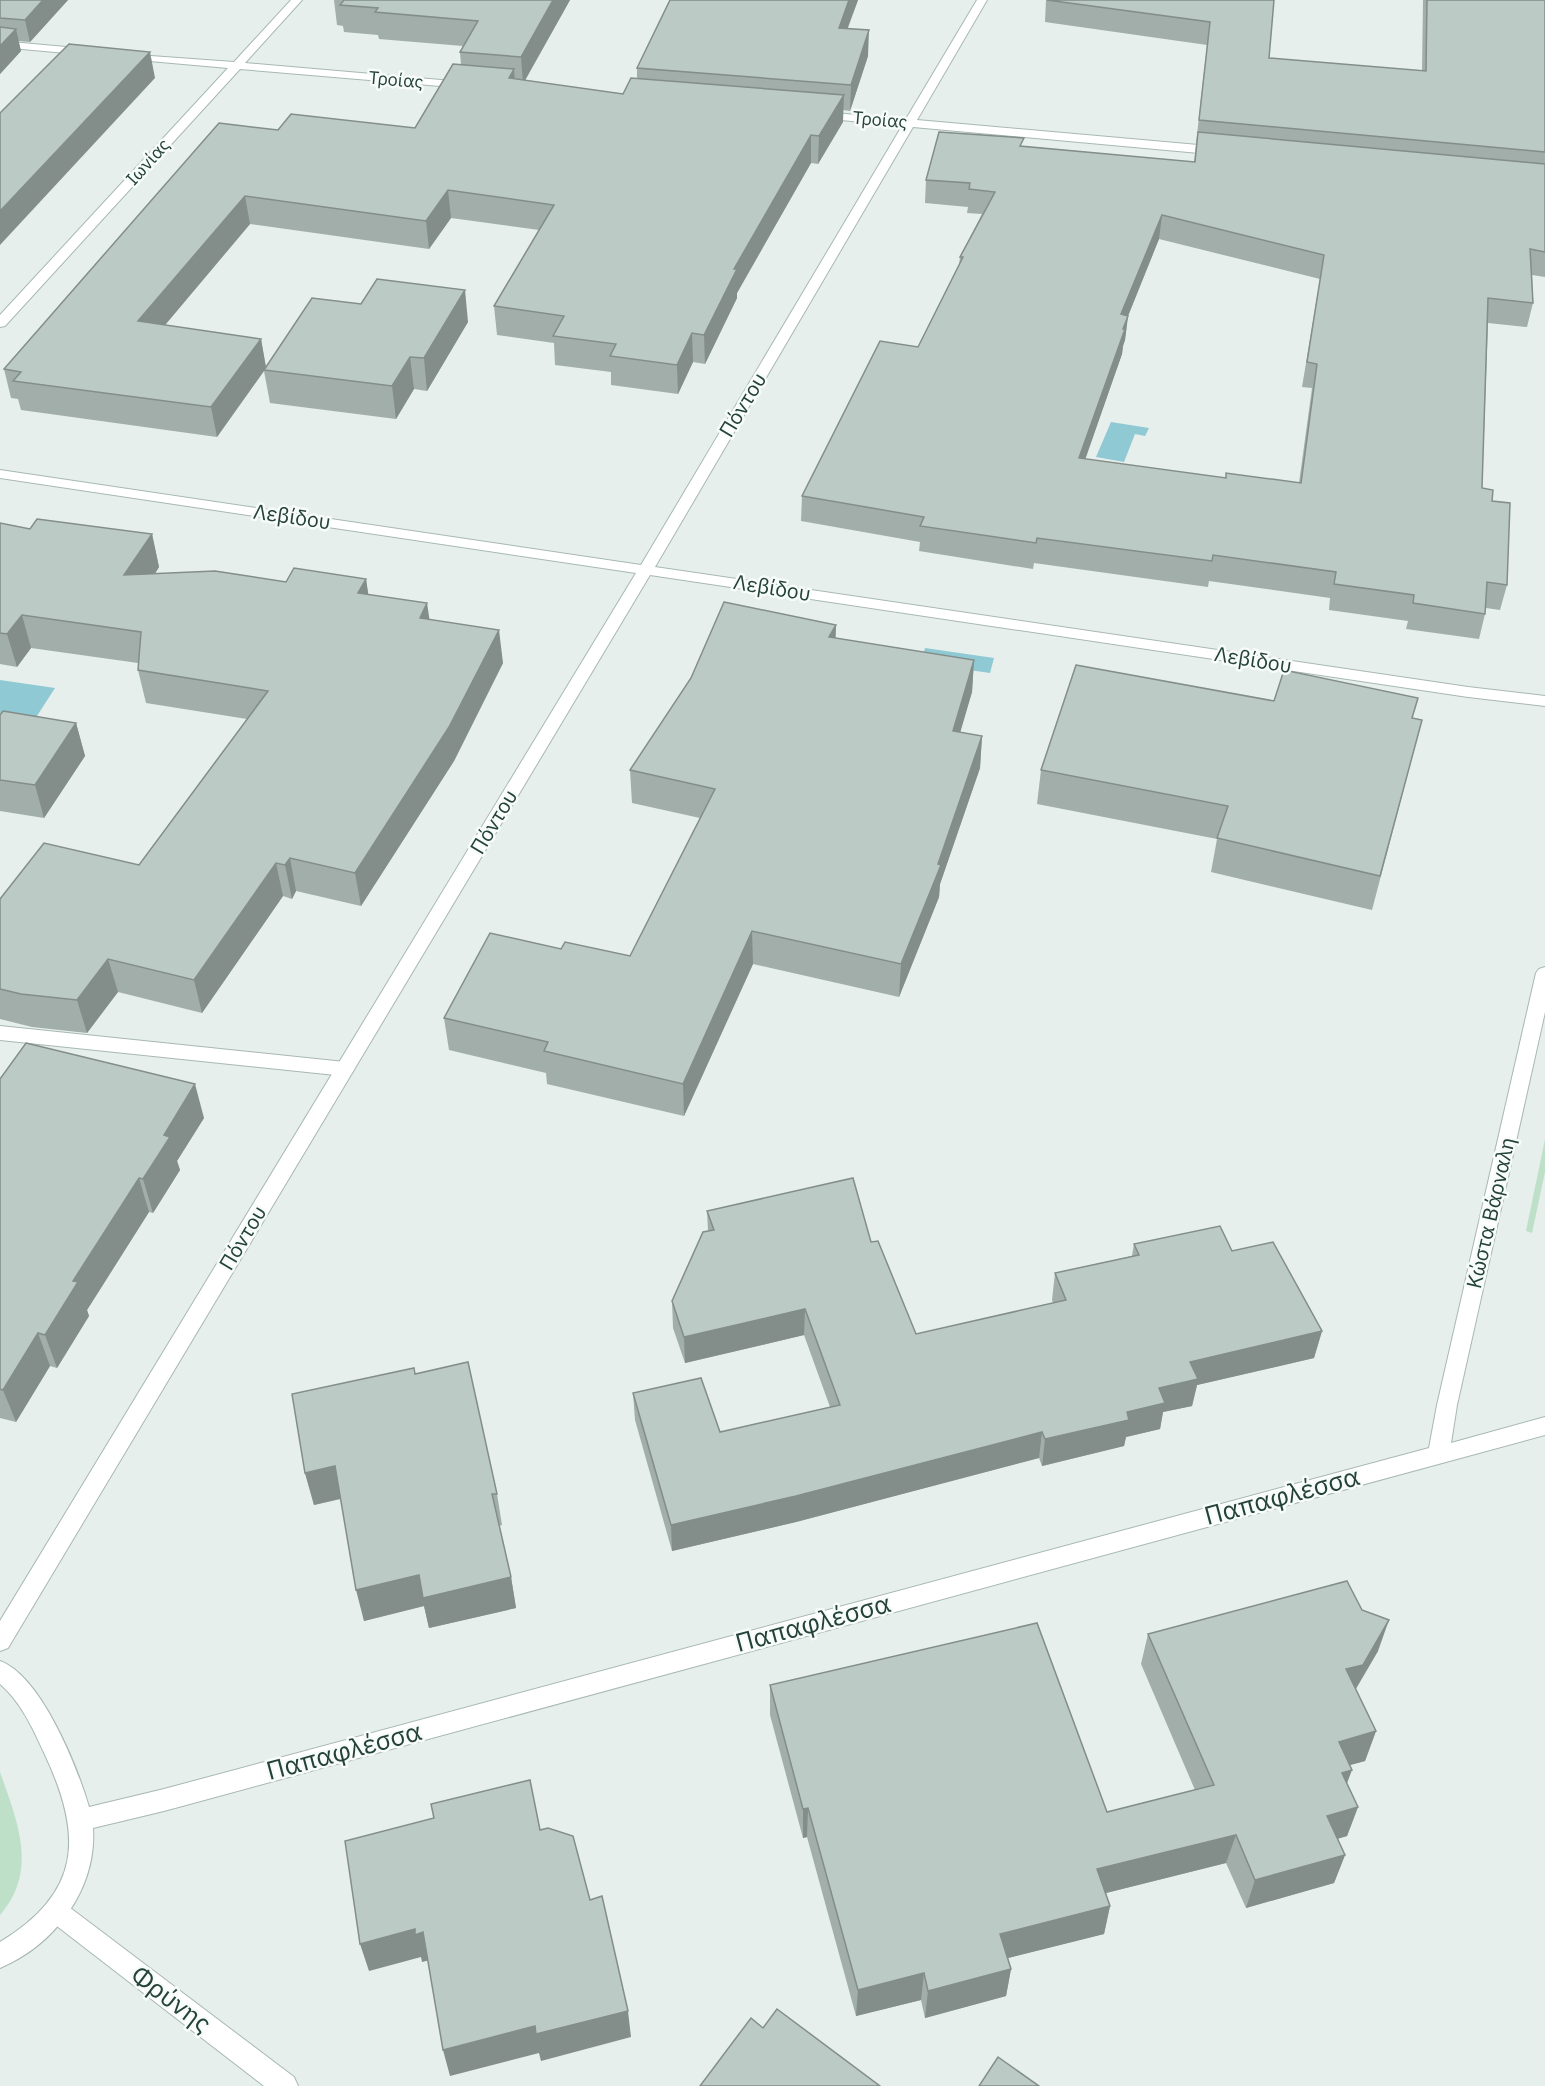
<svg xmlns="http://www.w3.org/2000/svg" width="1545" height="2086" font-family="'IBM Plex Sans',sans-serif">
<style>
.green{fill:#bfe0c8}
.water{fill:#8ec9d4}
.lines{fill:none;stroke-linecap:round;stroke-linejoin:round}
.service-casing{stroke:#a8b8b2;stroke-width:2}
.minor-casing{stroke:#a8b8b2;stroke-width:2}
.tertiary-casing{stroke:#a8b8b2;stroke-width:2}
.service{fill:#fff;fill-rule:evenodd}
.minor{fill:#fff;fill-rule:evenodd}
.tertiary{fill:#fff;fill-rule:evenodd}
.wall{fill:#a1aea9;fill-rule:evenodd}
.shaded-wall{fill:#838d89}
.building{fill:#bbcac4;stroke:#838d89;stroke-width:1.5;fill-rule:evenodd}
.labels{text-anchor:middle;stroke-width:5;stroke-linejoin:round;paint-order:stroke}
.far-street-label{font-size:18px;fill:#24423a;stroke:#f7fbf9}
.street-label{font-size:21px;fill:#24423a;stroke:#f7fbf9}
.near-street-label{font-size:26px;fill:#24423a;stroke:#f7fbf9}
</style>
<rect width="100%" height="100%" fill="#e6efeb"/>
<g class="green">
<polygon points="1545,1139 1545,1172 1532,1233 1526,1231"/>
<path d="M 0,1772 C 17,1821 39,1870 0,1915 Z"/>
</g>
<g class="water">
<polygon points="1111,422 1149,428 1145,436 1135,434 1124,462 1096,457"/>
<polygon points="925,648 994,658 990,673 921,663"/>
<polygon points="0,680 55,688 35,719 0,713"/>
</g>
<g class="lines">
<g class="service-casing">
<polygon id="service" points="0,1026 345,1062 351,1064 354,1069 351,1074 345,1076 0,1040"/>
</g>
<g class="minor-casing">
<g id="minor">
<polygon points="291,0 302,0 245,63 464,82 470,85 464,88 240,69 5,326 0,327 0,315 228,68 127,59 123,58 123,54 234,62"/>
<polygon points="977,0 987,0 917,120 1221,147 1227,151 1221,155 913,127 655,567 1468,687 1545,696 1545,706 1468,697 650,575 8,1648 0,1651 0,1621 636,573 0,478 0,470 641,565 902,126 821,118 815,115 821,112 906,119"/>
<polygon points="0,41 88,49 94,52 88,55 0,47"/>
<polygon points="57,1900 65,1904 294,2077 298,2086 264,2086 49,1920 45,1912 49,1904"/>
</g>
</g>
<g class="tertiary-casing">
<path id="tertiary" d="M 1545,967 L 1545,1012 L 1457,1405 L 1451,1443 L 1545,1417 L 1545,1435 L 164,1811 L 93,1828 C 97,1889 55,1945 0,1968 L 0,1942 C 81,1893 83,1837 46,1757 C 34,1731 22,1703 0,1684 L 0,1661 C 41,1676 77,1766 89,1807 L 164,1789 L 1429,1448 L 1437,1405 L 1536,973 L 1539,969 Z"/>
</g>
<use href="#service" class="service"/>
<use href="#minor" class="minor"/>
<use href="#tertiary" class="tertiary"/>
</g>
<g class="wall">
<polygon points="0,0 68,0 30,42 18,41 21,51 0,74"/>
<polygon points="334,0 570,0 525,80 623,94 637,79 637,68 670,0 858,0 848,28 868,56 850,111 843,110 843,122 818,164 811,163 737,293 737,298 705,364 693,362 678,394 611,385 611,372 555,365 554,343 497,335 494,306 539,230 451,218 429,249 250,224 165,325 261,339 266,367 468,322 427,391 414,389 396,419 270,403 264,371 217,437 21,410 18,399 11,398 4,369 278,130 415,128 461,65 460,52 463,46 379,39 378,35 344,32 343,26 337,25"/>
<path d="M 1046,0 L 1274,0 L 1269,58 L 1422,71 L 1423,0 L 1545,0 L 1545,277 L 1532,275 L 1533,303 L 1527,327 L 1488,323 L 1482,488 L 1492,501 L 1507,585 L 1500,610 L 1486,608 L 1485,614 L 1479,639 L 1406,629 L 1408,621 L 1329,610 L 1330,598 L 1209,581 L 1208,587 L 1034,563 L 1033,569 L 919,551 L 920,542 L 801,521 L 802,496 L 918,347 L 959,266 L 960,257 L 982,214 L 967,213 L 968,207 L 925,203 L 926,180 L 1023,146 L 1194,162 L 1207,45 L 1045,22 ZM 1159,239 L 1320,279 L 1302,387 L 1312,388 L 1299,483 L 1225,478 L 1085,459 L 1122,354 L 1123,346 L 1125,340 L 1128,316 Z"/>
<polygon points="0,523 30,529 152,534 159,567 155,574 286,582 366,579 368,594 429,619 503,663 454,761 361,906 296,891 292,899 283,896 202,1013 118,992 87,1033 32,1027 0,1019 0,899 139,865 247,719 146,703 138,670 138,663 31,648 17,667 0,664"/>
<polygon points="836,625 835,638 974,660 972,692 960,732 982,736 980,768 940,884 939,897 899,997 753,964 684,1116 547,1084 546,1073 449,1050 444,1018 561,949 630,956 700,818 632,803 630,770"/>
<polygon points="1274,701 1413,718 1413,754 1372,910 1211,872 1217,839 1037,804 1041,770"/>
<polygon points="0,715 76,723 85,756 44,818 0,811"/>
<polygon points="0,1079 204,1118 177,1161 180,1170 153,1213 149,1212 87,1310 89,1316 57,1368 50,1366 16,1422 0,1418"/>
<polygon points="707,1211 871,1242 916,1334 1053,1303 1052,1300 1055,1273 1132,1256 1134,1244 1232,1251 1322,1331 1314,1358 1197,1385 1192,1406 1163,1412 1160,1429 1126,1437 1124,1446 1042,1466 1039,1458 796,1522 672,1551 635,1420 633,1393 720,1432 830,1407 804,1335 685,1363 673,1328 672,1301 708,1231"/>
<polygon points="415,1374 497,1494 502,1525 499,1526 511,1577 516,1608 429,1628 424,1606 364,1621 341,1499 314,1505 305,1473"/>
<polygon points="1148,1634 1378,1651 1356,1689 1376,1731 1365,1761 1350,1765 1347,1783 1358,1807 1347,1836 1337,1839 1345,1855 1334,1883 1246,1908 1226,1863 1106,1893 1110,1906 1104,1934 1008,1958 1011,1969 1006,1996 925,2018 921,2000 856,2016 807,1837 803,1838 770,1715 770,1685 1107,1812 1195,1790 1141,1664"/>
</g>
<g class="shaded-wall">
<polygon points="43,0 68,0 30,42 25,20"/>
<polygon points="553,0 570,0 523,84 521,57"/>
<polygon points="849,0 858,0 838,53 839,28"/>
<polygon points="16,29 21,51 0,74 0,46"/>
<polygon points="869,30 868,56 850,111 851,85"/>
<polygon points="150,52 155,78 0,245 0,211"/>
<polygon points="514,69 516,96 509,78"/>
<polygon points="844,95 843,122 818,164 819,136"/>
<polygon points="811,135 811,163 737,293 737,298 705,364 704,335 734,269"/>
<polygon points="448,190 451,218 429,249 426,221"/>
<polygon points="245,196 250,224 144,350 138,321"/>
<polygon points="1162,215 1159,239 1128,316 1125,340 1123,346 1122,354 1077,483 1079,458 1121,314"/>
<polygon points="465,290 468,322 427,391 424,358"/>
<polygon points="692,333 693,362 678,394 677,365"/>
<polygon points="261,339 266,368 217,437 211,407"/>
<polygon points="410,357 414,389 396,419 392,386"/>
<polygon points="152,534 159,567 132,608 124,575"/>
<polygon points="366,579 371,612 358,593"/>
<polygon points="427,603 432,636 420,618"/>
<polygon points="22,615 31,648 17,667 7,634"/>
<polygon points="836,625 835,657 829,637"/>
<polygon points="499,630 503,663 454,761 361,906 355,873"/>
<polygon points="974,660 972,692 951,764 953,731"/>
<polygon points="76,723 85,756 44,818 35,785"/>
<polygon points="982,736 980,768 940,884 939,897 899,997 901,964 938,864"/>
<polygon points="290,858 296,891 292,899 285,865"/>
<polygon points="276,863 283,896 202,1013 194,980"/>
<polygon points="752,931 753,964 684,1116 683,1084"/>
<polygon points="108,959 118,992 87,1033 77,1000"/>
<polygon points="195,1084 204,1118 177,1161 180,1170 153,1213 143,1179 164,1135"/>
<polygon points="139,1178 149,1212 87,1310 89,1316 57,1368 45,1335 73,1281"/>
<polygon points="805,1309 804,1335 685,1363 684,1337"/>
<polygon points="1322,1331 1314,1358 1197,1385 1192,1406 1163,1412 1160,1429 1126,1437 1124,1446 1042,1466 1045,1439 1127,1412 1190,1362"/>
<polygon points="38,1333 50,1366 16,1422 3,1390"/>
<polygon points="1042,1432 1039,1458 796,1522 672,1551 671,1525"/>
<polygon points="335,1466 343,1498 314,1505 305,1473"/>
<polygon points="419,1575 511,1577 516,1608 429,1628 424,1606 364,1621 356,1590"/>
<polygon points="1389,1620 1378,1651 1352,1695 1346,1669"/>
<polygon points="1376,1731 1365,1761 1328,1771 1339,1742"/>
<polygon points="1352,1770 1341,1799 1342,1773"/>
<polygon points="1358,1807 1347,1836 1316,1845 1327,1816"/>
<polygon points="808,1808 807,1837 803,1838 803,1809"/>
<polygon points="1236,1835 1226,1863 1090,1897 1097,1869"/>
<polygon points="1345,1855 1334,1883 1246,1908 1255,1880"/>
<polygon points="1110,1906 1104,1934 996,1961 1000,1934"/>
<polygon points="415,1929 423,1932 430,1960 422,1962 421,1957 369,1971 360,1944"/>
<polygon points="1011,1969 1006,1996 925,2018 928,1991"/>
<polygon points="924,1973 921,2000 856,2016 858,1990"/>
<polygon points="628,2011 631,2037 541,2061 539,2053 450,2076 443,2050 535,2026"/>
</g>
<g class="building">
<polygon points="0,0 43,0 25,20 0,18"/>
<polygon points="344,0 553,0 521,57 460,52 478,21 375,12 378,8 340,5"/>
<polygon points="670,0 849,0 839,28 869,30 851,85 637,68"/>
<polygon points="1047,0 1274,0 1269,58 1426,71 1427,0 1545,0 1545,152 1199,120 1210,22"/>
<polygon points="0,27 16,29 0,46"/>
<polygon points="69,44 150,52 0,211 0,113"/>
<polygon points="453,64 514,69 509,78 623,94 631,78 844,95 819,136 811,135 734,269 737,269 704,335 692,333 677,365 610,356 616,344 553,336 564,316 494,306 554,205 448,190 426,221 245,196 138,321 261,339 211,407 13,381 21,372 4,369 219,123 278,130 291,114 415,128"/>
<path d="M 939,132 L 1024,138 L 1020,146 L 1195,162 L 1198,132 L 1545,164 L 1545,252 L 1530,249 L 1533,303 L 1488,298 L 1482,488 L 1493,490 L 1492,501 L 1510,503 L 1507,585 L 1487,582 L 1485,614 L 1413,603 L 1414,595 L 1334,584 L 1336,572 L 1213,555 L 1212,561 L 1037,538 L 1036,543 L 920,526 L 924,517 L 802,496 L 880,341 L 918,347 L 963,257 L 960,257 L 995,192 L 969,189 L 970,183 L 926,180 ZM 1162,215 L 1324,255 L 1307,362 L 1317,364 L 1301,483 L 1226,473 L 1226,478 L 1079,458 L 1125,329 L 1123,329 L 1128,316 L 1121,314 Z"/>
<polygon points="377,279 465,290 424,358 410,357 392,386 264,370 312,298 361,304"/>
<polygon points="37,519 152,534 124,575 215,571 286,582 294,568 366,579 358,593 427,603 420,618 499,630 449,727 355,873 290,858 285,865 276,863 194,980 108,959 77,1000 21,994 0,989 0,899 44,843 139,865 268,691 138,670 141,632 22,615 7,634 0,633 0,523 30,529"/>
<polygon points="724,602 836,625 829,637 974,660 953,731 982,736 938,864 941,865 901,964 752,931 683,1084 544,1051 548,1042 444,1018 490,933 561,949 565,942 630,956 715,789 630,770 691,678"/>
<polygon points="1076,665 1274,701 1284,670 1418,698 1412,718 1422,720 1380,876 1217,838 1228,806 1041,770"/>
<polygon points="3,711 76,723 35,785 0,780 0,715"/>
<polygon points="26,1043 195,1084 164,1135 170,1137 143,1179 139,1178 73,1281 78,1282 45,1335 38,1333 3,1390 0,1389 0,1079"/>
<polygon points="853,1178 871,1242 878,1241 916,1334 1066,1300 1055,1273 1139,1255 1134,1244 1220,1226 1232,1251 1273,1242 1322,1331 1190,1362 1198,1379 1159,1388 1165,1403 1127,1412 1129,1420 1045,1439 1042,1432 796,1496 671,1525 633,1393 701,1378 720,1432 840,1405 805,1309 684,1337 672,1301 703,1232 714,1230 707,1211"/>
<polygon points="468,1362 497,1494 492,1494 511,1577 423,1598 419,1575 356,1590 335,1466 305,1473 292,1394 414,1368 415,1374"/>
<polygon points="1347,1581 1362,1610 1389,1620 1363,1665 1346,1669 1376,1731 1339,1742 1352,1770 1342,1773 1358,1807 1327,1816 1345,1855 1255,1880 1236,1835 1097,1869 1110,1906 1000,1934 1011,1969 928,1991 924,1973 858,1990 808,1808 803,1809 770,1685 1037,1623 1107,1812 1214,1785 1148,1634"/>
<polygon points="530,1780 540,1830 548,1828 573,1836 590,1900 602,1896 628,2011 536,2034 535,2026 443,2050 423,1932 415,1935 415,1929 360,1944 345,1841 434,1818 431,1804"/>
<polygon points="777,2009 880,2086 700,2086 751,2018 763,2028"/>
<polygon points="998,2057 1039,2086 979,2086"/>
</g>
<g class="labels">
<g class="far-street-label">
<text transform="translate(396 80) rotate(5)" y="6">Τροίας</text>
<text transform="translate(880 120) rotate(5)" y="6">Τροίας</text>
<text transform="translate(148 162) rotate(-48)" y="6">Ιωνίας</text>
</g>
<g class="street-label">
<text transform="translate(743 405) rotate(-59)" y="7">Πόντου</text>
<text transform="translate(292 517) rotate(8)" y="7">Λεβίδου</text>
<text transform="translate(772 588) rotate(9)" y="7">Λεβίδου</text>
<text transform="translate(1253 660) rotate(9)" y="7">Λεβίδου</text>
<text transform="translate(494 822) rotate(-59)" y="7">Πόντου</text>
<text transform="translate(1491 1213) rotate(-77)" y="7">Κώστα Βάρναλη</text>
<text transform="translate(243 1238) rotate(-59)" y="7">Πόντου</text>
</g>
<g class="near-street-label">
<text transform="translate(1282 1496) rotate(-15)" y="9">Παπαφλέσσα</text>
<text transform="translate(813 1623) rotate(-15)" y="9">Παπαφλέσσα</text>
<text transform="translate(344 1751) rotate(-15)" y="9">Παπαφλέσσα</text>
<text transform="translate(171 1999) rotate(37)" y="9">Φρύνης</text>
</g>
</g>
</svg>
